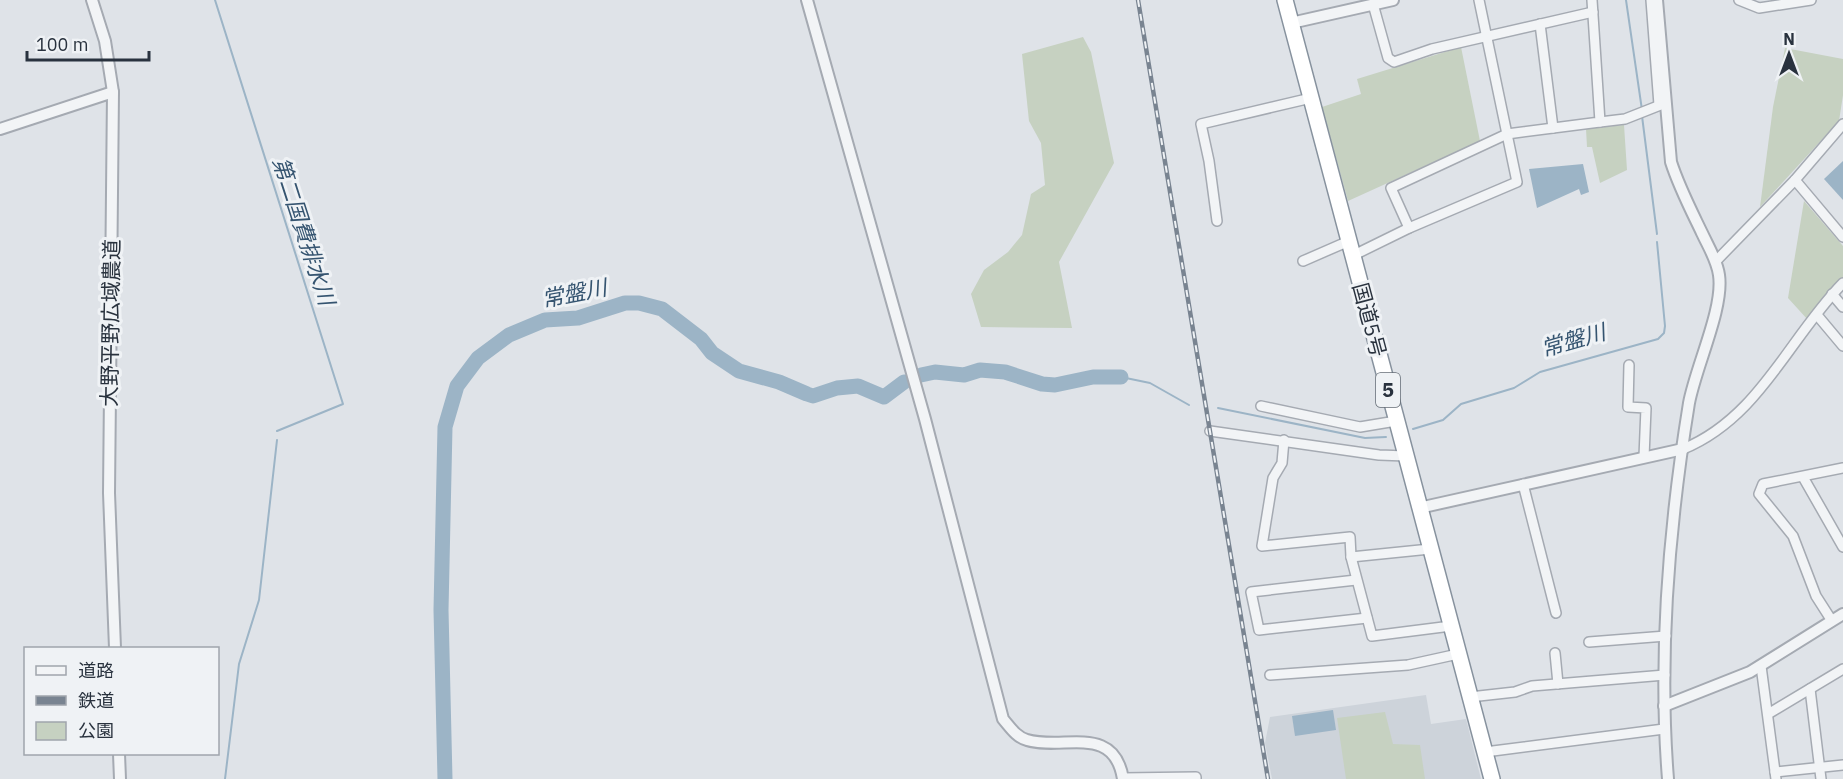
<svg xmlns="http://www.w3.org/2000/svg" width="1843" height="779" font-family="'IBM Plex Sans','Noto Sans JP',sans-serif">
<style>
.built{fill:#cdd3da}
.green{fill:#c6d1c1}
.water{fill:#9cb4c6}
.lines{fill:none;stroke-linecap:round;stroke-linejoin:round}
.stream{stroke:#9cb4c6;stroke-width:2}
.river{stroke:#9cb4c6;stroke-width:15}
.minor-casing{stroke:#a5aab2;stroke-width:12}
.tertiary-casing{stroke:#a5aab2;stroke-width:14}
.trunk-casing{stroke:#87929e;stroke-width:18}
.minor{stroke:#f2f4f6;stroke-width:9}
.tertiary{stroke:#f2f4f6;stroke-width:10}
.trunk{stroke:#fff;stroke-width:15}
.rail-casing{stroke:#798491;stroke-width:4.5}
.rail{stroke:#eff2f5;stroke-width:2;stroke-dasharray:7;stroke-linecap:butt}
.labels{text-anchor:middle;stroke-width:6;stroke-linejoin:round;paint-order:stroke}
.shield{fill:#eff2f5;stroke:#646c75;stroke-width:1.5}
.shield-label{font-size:20px;font-weight:bold;fill:#29323e}
.street-label{font-size:21px;fill:#29323e;stroke:#eff2f5}
.water-label{font-size:22px;font-style:italic;fill:#355470;stroke:#eff2f5}
</style>
<rect width="100%" height="100%" fill="#dfe3e8"/>
<polygon class="built" points="1426,695 1431,724 1466,719 1481,779 1272,779 1265,743 1270,717"/>
<g class="green">
<polygon points="1083,37 1091,52 1114,163 1059,262 1072,328 981,327 971,294 984,270 1008,252 1022,235 1031,194 1045,185 1041,143 1029,121 1022,54"/>
<polygon points="1461,47 1480,141 1348,201 1322,107 1361,94 1357,79"/>
<polygon points="1785,48 1843,59 1843,95 1839,121 1760,207 1773,107"/>
<polygon points="1624,125 1627,170 1600,183 1592,147 1587,147 1586,129"/>
<polygon points="1804,201 1843,246 1843,277 1820,301 1808,320 1788,298"/>
<polygon points="1385,712 1393,744 1420,745 1425,779 1346,779 1337,718"/>
</g>
<g class="water">
<polygon points="1843,161 1843,200 1824,179"/>
<polygon points="1583,164 1589,192 1581,195 1579,189 1537,208 1529,169"/>
<polygon points="1333,710 1336,730 1295,736 1292,716"/>
</g>
<g class="lines">
<g class="stream">
<polyline points="215,0 343,404 277,431"/>
<polyline points="1626,0 1642,110"/>
<polyline points="1642,116 1657,234"/>
<polyline points="1121,377 1150,383 1189,405"/>
<polyline points="1218,408 1365,438 1386,437"/>
<polyline points="1413,429 1443,420 1461,404 1514,388 1540,372 1658,339 1664,333 1665,326 1657,242"/>
<polyline points="225,779 239,664 259,600 277,440"/>
</g>
<g class="river">
<polyline points="921,375 935,372 964,375 980,370 1005,372 1042,384 1055,385 1093,377 1121,377"/>
<polyline points="445,779 441,610 445,427 457,386 478,358 509,335 545,320 578,318 625,303 639,303 662,309 701,339 712,353 739,371 779,382 807,394 813,396 837,388 858,386 884,397 904,382"/>
</g>
<g class="minor-casing">
<g id="minor">
<polyline points="1651,0 1659,105"/>
<polyline points="1739,0 1759,8 1811,0"/>
<polyline points="1373,4 1388,58 1394,62 1432,49 1593,12"/>
<polyline points="1540,24 1553,128"/>
<polyline points="1600,122 1625,119 1663,104"/>
<polyline points="1795,180 1843,237"/>
<polyline points="1217,221 1209,161 1201,124 1311,98"/>
<polyline points="1409,228 1391,188 1507,134 1600,122 1592,0"/>
<polyline points="1352,256 1409,228 1517,182 1479,0"/>
<polyline points="1303,261 1349,241"/>
<polyline points="1716,261 1795,180 1843,124"/>
<polyline points="1832,294 1843,307"/>
<polyline points="1817,315 1843,346"/>
<polyline points="1629,365 1628,407 1646,408 1644,457"/>
<polyline points="1261,406 1360,427 1396,421"/>
<polyline points="1210,431 1379,455 1406,456"/>
<polyline points="1284,440 1282,463 1273,478 1262,546 1350,537 1351,557 1372,636 1451,626"/>
<path d="M 1683,449 C 1759,418 1789,338 1843,283"/>
<polyline points="1803,477 1843,547"/>
<polyline points="1523,484 1556,613"/>
<polyline points="1351,557 1430,549"/>
<polyline points="1356,580 1251,592 1259,630 1367,618"/>
<polyline points="1832,621 1816,596 1793,536 1759,494 1763,484 1843,468"/>
<polyline points="1589,642 1666,636"/>
<polyline points="1555,653 1558,684"/>
<polyline points="1761,666 1776,779"/>
<polyline points="1270,675 1408,665 1458,654"/>
<polyline points="1810,689 1821,779"/>
<polyline points="1470,697 1515,692 1532,686 1665,675"/>
<polyline points="1768,714 1843,669"/>
<polyline points="1485,752 1664,729"/>
<polyline points="1775,772 1843,765"/>
<polyline points="1123,778 1196,777 1196,779"/>
</g>
</g>
<g class="tertiary-casing">
<g id="tertiary">
<polyline points="92,0 105,41 113,92 109,493 115,648"/>
<path d="M 807,0 L 925,419 L 1003,719 C 1010,727 1016,737 1027,740 C 1063,751 1114,723 1123,779"/>
<path d="M 1657,0 L 1671,162 C 1679,187 1691,210 1702,233 C 1708,246 1717,260 1719,275 C 1724,308 1696,366 1689,403 C 1669,526 1658,654 1668,779"/>
<polyline points="1291,23 1393,0"/>
<polyline points="0,129 113,92"/>
<polyline points="1419,508 1683,449"/>
<polyline points="1664,706 1750,672 1843,614"/>
<polyline points="119,754 120,779"/>
</g>
</g>
<g class="trunk-casing">
<polyline id="trunk" points="1285,0 1492,779"/>
</g>
<use href="#minor" class="minor"/>
<use href="#tertiary" class="tertiary"/>
<use href="#trunk" class="trunk"/>
<g class="rail-casing">
<polyline id="rail" points="1138,0 1268,779"/>
</g>
<use href="#rail" class="rail"/>
</g>
<g class="labels">
<rect class="shield" x="1376" y="373" width="24" height="34" rx="4.5"/>
<g class="shield-label">
<text x="1388" y="397">5</text>
</g>
<g class="street-label">
<text transform="translate(1369 320) rotate(75)" y="7">国道5号</text>
<text transform="translate(111 323) rotate(-89)" y="7">大野平野広域農道</text>
</g>
<g class="water-label">
<text transform="translate(304 231) rotate(72)" y="8">第二国費排水川</text>
<text transform="translate(574 293) rotate(-11)" y="8">常盤川</text>
<text transform="translate(1573 340) rotate(-16)" y="8">常盤川</text>
</g>
</g>
<rect x="24" y="647" width="195" height="108" fill="#eff2f5" stroke="#a0a5ac" stroke-width="1.5"/>
<rect x="36" y="666" width="30" height="9" fill="#f2f4f6" stroke="#a0a5ac" stroke-width="1.5"/>
<text x="78" y="677" font-size="18" fill="#29323e">道路</text>
<rect x="36" y="696" width="30" height="9" fill="#798491" stroke="#a0a5ac" stroke-width="1.5"/>
<text x="78" y="707" font-size="18" fill="#29323e">鉄道</text>
<rect x="36" y="722" width="30" height="18" fill="#c6d1c1" stroke="#a0a5ac" stroke-width="1.5"/>
<text x="78" y="737" font-size="18" fill="#29323e">公園</text>
<g transform="translate(1789 54)" stroke="#eff2f5" stroke-width="4.5" paint-order="stroke">
<path d="M0-4.5L10 22L0 15L-10 22Z" fill="#29323e"/>
<text y="-9" font-size="16" font-weight="bold" text-anchor="middle" fill="#29323e">N</text>
</g>
<path d="M27 51v9h122v-9" fill="none" stroke="#29323e" stroke-width="3"/>
<text x="36" y="51" font-size="18" fill="#29323e" stroke="#eff2f5" stroke-width="4.5" paint-order="stroke">100 m</text>
</svg>
